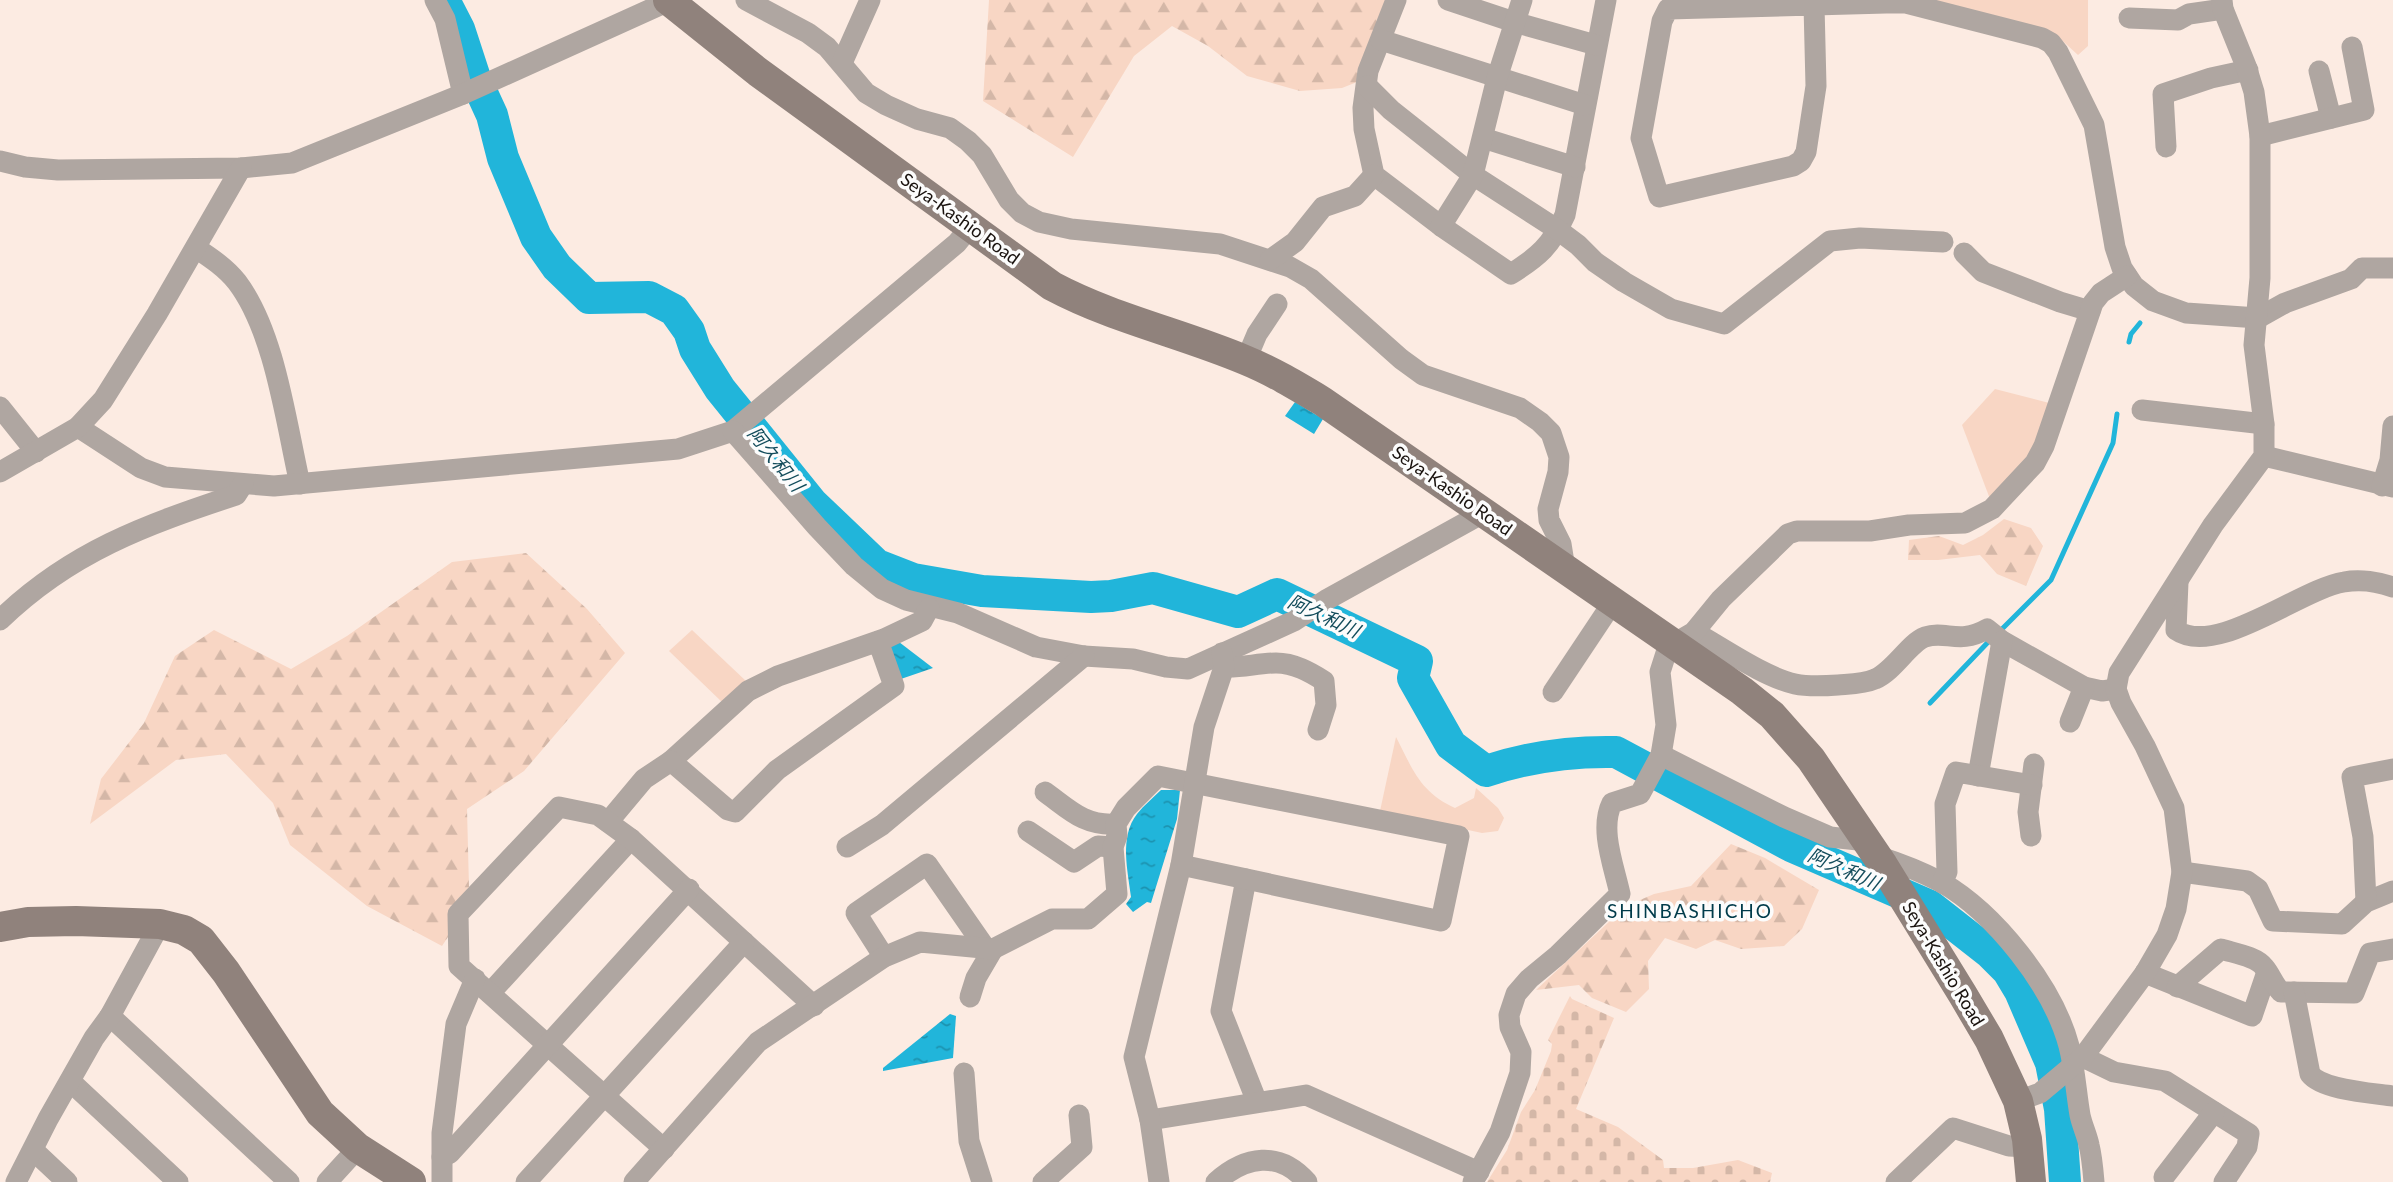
<svg xmlns="http://www.w3.org/2000/svg" width="2393" height="1182" font-family="Lato,'Noto Sans JP',sans-serif">
<style>
.green{fill:#f8d6c4}
.forest{fill:url(#forest-firs)}
.cemetery{fill:url(#cemetery-stones)}
.water{fill:url(#water-ripples)}
.lines{fill:none;stroke-linecap:round;stroke-linejoin:round}
.stream{stroke:#21b5da;stroke-width:5}
.river{stroke:#21b5da;stroke-width:32}
.street{stroke:#afa6a1;stroke-width:21}
.secondary{stroke:#90827c;stroke-width:30}
.labels{text-anchor:middle;stroke-width:7;stroke-linejoin:round;paint-order:stroke}
.street-label{font-size:18px;fill:#19120e;stroke:#fcfcfc}
.water-label{font-size:19px;font-style:italic;fill:#134c5b;stroke:#fcfcfc}
.neighbourhood-label{font-size:19px;letter-spacing:2px;fill:#003b4a;stroke:#fcfcfc}
</style>
<defs>
<pattern id="forest-firs" width="22" height="20" patternUnits="userSpaceOnUse" patternTransform="scale(1.75)"><rect width="22" height="20" fill="#f8d6c4"/><path d="M5 1l3.5 6h-7zM16 11l3.5 6h-7z" fill="#d4b7a7"/></pattern>
<pattern id="cemetery-stones" width="16" height="16" patternUnits="userSpaceOnUse" patternTransform="scale(1.75)"><rect width="16" height="16" fill="#f8d6c4"/><path d="M2 7V4a2 2 0 0 1 4 0v3zM10 15v-3a2 2 0 0 1 4 0v3z" fill="#d4b7a7"/></pattern>
<pattern id="water-ripples" width="26" height="14" patternUnits="userSpaceOnUse" patternTransform="scale(1.75)"><rect width="26" height="14" fill="#21b5da"/><path d="M2 4q2-2 4 0t4 0M15 11q2-2 4 0t4 0" fill="none" stroke="#1c92af"/></pattern>
</defs>
<rect width="100%" height="100%" fill="#fcebe2"/>
<g class="green">
<polygon points="1929,0 2088,0 2088,46 2078,55 2055,34"/>
<polygon points="1995,389 2053,404 2039,445 1990,499 1962,425"/>
<polygon points="692,630 747,682 723,703 669,651"/>
<path d="M 1396,737 C 1413,770 1420,792 1455,808 L 1474,798 L 1476,788 L 1498,808 L 1504,818 L 1498,831 L 1482,833 L 1380,811 Z"/>
</g>
<g class="forest">
<polygon points="989,0 1389,0 1362,80 1342,88 1300,91 1247,76 1208,46 1172,26 1134,56 1073,157 983,101"/>
<polygon points="2004,519 2031,528 2043,546 2026,586 1997,574 1980,555 1938,560 1908,560 1909,540 1939,536 1963,545 1983,535"/>
<polygon points="526,553 587,609 625,653 524,771 467,809 469,887 452,907 450,934 442,946 367,906 290,845 273,803 226,754 176,760 90,824 101,779 144,723 175,656 214,630 291,669 347,636 452,562"/>
<polygon points="1731,844 1765,858 1819,890 1802,929 1784,946 1741,949 1715,940 1696,949 1665,938 1648,961 1649,989 1626,1012 1592,998 1579,985 1536,990 1626,906 1654,894 1691,886"/>
</g>
<polygon class="cemetery" points="1570,996 1572,999 1614,1018 1576,1109 1618,1127 1663,1160 1664,1168 1693,1168 1738,1160 1772,1173 1770,1182 1487,1182 1507,1150 1521,1112 1535,1090 1551,1051 1552,1044 1548,1040"/>
<g class="water">
<polygon points="1295,402 1323,419 1314,434 1285,416"/>
<polygon points="899,642 933,668 898,680 888,651 891,644"/>
<path d="M 1161,790 L 1180,790 L 1177,819 L 1151,903 L 1147,902 L 1133,912 L 1126,904 L 1131,897 C 1128,871 1119,837 1137,814 C 1144,805 1153,798 1161,790 Z"/>
<polygon points="950,1014 956,1016 953,1058 883,1071 883,1068"/>
</g>
<g class="lines">
<g class="stream">
<polyline points="2129,342 2131,334 2140,323"/>
<polyline points="2000,631 2051,580 2113,443 2117,414"/>
<polyline points="1930,703 1992,638"/>
</g>
<path class="river" d="M 444,0 L 459,29 L 475,78 L 492,115 L 503,158 L 536,237 L 557,267 L 589,298 L 649,297 L 674,310 L 689,331 L 695,349 L 720,389 L 812,503 L 877,565 L 913,579 L 982,591 L 1091,597 L 1111,596 L 1153,588 L 1238,612 L 1277,594 L 1417,661 L 1413,678 L 1451,745 L 1486,771 C 1528,757 1572,751 1616,752 L 1791,846 L 1930,906 L 1990,953 L 2008,971 L 2020,991 L 2051,1063 L 2060,1109 L 2065,1182"/>
<g class="street">
<polyline points="435,0 445,19 463,94"/>
<polyline points="746,0 808,33 827,47 866,93 886,105 917,119 950,128 968,141 982,155 1009,200 1022,213 1039,222 1071,229 1220,244 1290,267 1311,279 1401,359 1423,375 1520,408 1540,422 1551,433 1559,457 1558,472 1548,509 1549,520 1561,544 1565,569"/>
<path d="M 1396,0 L 1368,71 L 1363,108 L 1364,129 L 1374,175 L 1441,226 L 1511,274 C 1539,256 1551,246 1565,215 L 1606,0"/>
<polyline points="1448,0 1514,22 1596,45"/>
<polyline points="1814,5 1816,86 1806,152 1801,161 1793,166 1659,197 1641,138 1662,21 1668,9 1886,3 1906,3 2042,38 2051,43 2058,52 2094,125 2115,247 2122,268 2134,286 2153,301 2186,313 2258,318 2285,303 2351,279 2362,268 2393,268"/>
<polyline points="2129,18 2178,20 2189,14 2223,9"/>
<polyline points="1381,40 1585,105"/>
<polyline points="842,63 870,0"/>
<polyline points="2319,71 2331,118"/>
<polyline points="1367,86 1391,110 1473,175 1558,230 1578,245 1595,262 1624,282 1671,309 1724,324 1830,241 1860,238 1943,242"/>
<polyline points="2260,136 2364,110 2352,47"/>
<polyline points="1483,138 1575,167"/>
<polyline points="2166,147 2163,94 2211,78 2248,70"/>
<polyline points="0,161 25,167 58,170 241,168 292,163 463,94 669,1"/>
<polyline points="1441,226 1473,175 1497,78 1522,0"/>
<path d="M 196,248 C 211,258 226,268 237,282 C 275,332 286,423 300,484"/>
<polyline points="1964,253 1983,272 2060,302 2090,311"/>
<polyline points="1270,260 1295,242 1323,207 1355,196 1374,175"/>
<polyline points="1246,360 1257,334 1277,304"/>
<polyline points="0,407 36,452"/>
<polyline points="2142,410 2264,424"/>
<polyline points="78,427 141,468 165,477 274,486 678,449 733,431 957,243 970,227"/>
<polyline points="733,431 817,527 854,566 882,589 906,600 958,613 1036,647 1084,656 1133,659 1166,667 1188,669 1294,621 1326,600 1483,513"/>
<polyline points="2264,456 2393,487"/>
<polyline points="0,472 78,427 103,400 157,314 241,168"/>
<polyline points="2382,486 2390,460 2393,426"/>
<path d="M 2178,582 L 2176,630 C 2216,658 2300,589 2344,582 C 2360,579 2379,582 2393,587"/>
<path d="M 0,620 C 70,552 145,525 236,495 L 243,484"/>
<path d="M 1694,632 C 1723,648 1764,677 1795,684 C 1809,687 1824,686 1838,685 C 1850,684 1864,684 1875,679 C 1894,671 1909,643 1925,637 C 1946,630 1959,645 1987,629 L 2002,641 L 2084,687 L 2102,691 L 2116,689"/>
<polyline points="878,641 894,686 777,770 735,812 728,810 671,761 748,691 778,676 884,639 922,621 929,608"/>
<path d="M 1224,667 C 1242,668 1258,663 1276,663 C 1294,663 1310,672 1324,681 L 1326,705 L 1318,730"/>
<polyline points="1553,692 1613,602"/>
<polyline points="2070,722 2084,687"/>
<polyline points="1661,755 1784,817 1830,837 1867,841"/>
<polyline points="1978,776 2002,641"/>
<path d="M 1045,792 C 1070,810 1084,826 1116,824"/>
<polyline points="608,822 644,779 671,761"/>
<polyline points="1028,831 1074,862 1098,846 1113,847"/>
<polyline points="2031,836 2028,812 2034,764"/>
<polyline points="847,847 882,825 1084,656"/>
<path d="M 1877,856 C 1899,863 1920,871 1941,882 C 1995,913 2053,986 2069,1046 C 2075,1069 2076,1092 2080,1115 C 2082,1125 2087,1135 2089,1145 C 2092,1157 2093,1170 2094,1182"/>
<polyline points="2182,872 2247,881 2258,889 2273,921 2342,924 2366,902 2393,891"/>
<polyline points="1246,879 1221,1011 1257,1102"/>
<polyline points="1942,883 1947,872 1945,804 1956,772 2032,785"/>
<polyline points="2366,902 2363,837 2352,777 2393,769"/>
<polyline points="884,957 856,913 927,864 986,949"/>
<polyline points="2145,973 2252,1016 2267,972"/>
<path d="M 2177,987 L 2221,949 C 2233,953 2256,956 2264,967 C 2271,975 2273,984 2281,992 L 2354,993 L 2370,953 L 2393,949"/>
<path d="M 2294,992 L 2310,1074 C 2322,1090 2372,1093 2393,1096"/>
<polyline points="490,993 631,839"/>
<polyline points="970,997 976,978 993,949"/>
<polyline points="110,1016 289,1182"/>
<polyline points="2083,1057 2114,1072 2165,1081 2249,1134 2247,1147 2224,1182"/>
<polyline points="964,1073 969,1141 982,1182"/>
<polyline points="71,1082 178,1182"/>
<polyline points="2018,1101 2040,1093 2083,1057 2145,973 2167,935 2176,909 2182,872 2174,808 2145,746 2121,703 2116,689 2119,673 2213,525 2264,456 2264,424 2254,345 2260,278 2260,136 2254,92 2246,66 2223,9 2222,0"/>
<polyline points="1150,1120 1306,1095 1479,1172"/>
<polyline points="664,1149 459,966 458,914 559,807 598,815 631,839 814,1006"/>
<polyline points="33,1150 67,1182"/>
<polyline points="442,1157 450,1153 689,889"/>
<polyline points="2164,1177 2214,1112"/>
<polyline points="16,1182 48,1119 94,1038 110,1016 160,924"/>
<polyline points="327,1182 358,1148"/>
<polyline points="442,1182 442,1133 456,1024 475,979"/>
<polyline points="526,1182 744,942"/>
<polyline points="634,1182 758,1042 884,957 920,942 993,949 1052,919 1088,919 1117,894 1113,847 1117,836 1116,824 1126,808 1158,776 1459,836 1441,921 1181,865"/>
<polyline points="1043,1182 1082,1147 1079,1115"/>
<polyline points="1159,1182 1150,1120 1134,1057 1181,865 1204,727 1224,667 1222,653"/>
<path d="M 1216,1182 C 1245,1156 1279,1150 1307,1182"/>
<path d="M 1473,1182 L 1500,1132 L 1520,1073 L 1521,1052 L 1510,1027 L 1509,1015 L 1516,994 L 1529,979 L 1558,955 L 1620,894 C 1614,866 1599,829 1612,803 L 1640,794 L 1661,755 L 1666,725 L 1660,672 L 1668,647 L 1694,632 L 1721,599 L 1788,534 L 1797,531 L 1870,531 L 1909,525 L 1965,523 L 1992,509 L 2035,463 L 2044,446 L 2093,303 L 2101,293 L 2127,276"/>
<polyline points="1896,1182 1953,1128 2009,1146 2028,1147"/>
</g>
<g class="secondary">
<path d="M 668,0 L 758,72 L 1052,286 C 1114,319 1181,333 1245,360 C 1272,371 1297,386 1322,401 L 1742,691 L 1772,715 L 1811,759 L 1883,865 L 1963,995 L 1989,1039 L 2018,1101 L 2027,1139 L 2031,1182"/>
<polyline points="0,927 28,922 76,921 160,924 184,930 201,940 226,972 320,1113 358,1148 411,1182"/>
</g>
</g>
<g class="labels">
<g class="street-label">
<text transform="translate(960 219) rotate(36)" y="6">Seya-Kashio Road</text>
<text transform="translate(1452 491) rotate(35)" y="6">Seya-Kashio Road</text>
<text transform="translate(1943 964) rotate(59)" y="6">Seya-Kashio Road</text>
</g>
<g class="water-label">
<text transform="translate(776 459) rotate(51)" y="7">阿久和川</text>
<text transform="translate(1324 616) rotate(25)" y="7">阿久和川</text>
<text transform="translate(1844 869) rotate(24)" y="7">阿久和川</text>
</g>
<g class="neighbourhood-label">
<text x="1690" y="918">SHINBASHICHO</text>
</g>
</g>
</svg>
